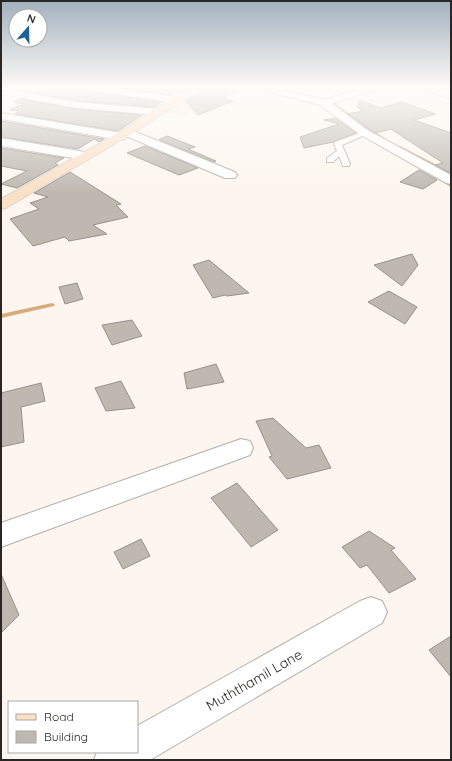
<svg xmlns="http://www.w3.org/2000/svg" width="452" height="761" font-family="Quicksand,sans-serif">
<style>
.built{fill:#f7eade}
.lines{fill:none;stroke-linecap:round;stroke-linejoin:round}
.stream{fill:#d8ab7d;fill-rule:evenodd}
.building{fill:#beb8b1;stroke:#98918b}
.service-casing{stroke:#b5aea8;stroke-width:2}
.minor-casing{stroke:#b5aea8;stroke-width:2}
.tertiary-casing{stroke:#b5aea8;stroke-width:2}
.primary-casing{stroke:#d4d4d3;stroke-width:2}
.service{fill:#fff;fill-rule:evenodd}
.minor{fill:#fff;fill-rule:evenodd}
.tertiary{fill:#fff;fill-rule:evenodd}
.primary{fill:#fae0c6;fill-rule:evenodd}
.labels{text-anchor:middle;stroke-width:3;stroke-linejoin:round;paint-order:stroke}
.near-street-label{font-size:14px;fill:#292624;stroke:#fff}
</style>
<rect width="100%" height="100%" fill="#fdf6f0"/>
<polygon class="built" points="166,88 198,88 176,99 189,102 193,109 184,115 129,109"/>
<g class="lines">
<g class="stream">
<polygon points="341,98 344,99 336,104 386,139 386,141 384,141 333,105 333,103"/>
<polygon points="372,140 374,140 451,184 451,187 372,142"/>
<polygon points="398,146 400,146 451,172 451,175 398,148"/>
<polygon points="52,303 54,304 55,305 54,306 1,318 1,314"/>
</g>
</g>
<g class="building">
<polygon points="45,88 89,88 95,92 161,102 154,107 76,101 34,93"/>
<polygon points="119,88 190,88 179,93 177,91 172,95"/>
<polygon points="204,88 242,88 223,98 233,101 198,115 186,101"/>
<polygon points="20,99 76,109 142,115 118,131 15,114 19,111 10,110 23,104 14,102"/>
<polygon points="360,100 380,108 402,102 436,114 414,120 451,133 451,172 450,173 435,165 443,163 391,129 375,133 348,114 363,111 357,107"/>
<polygon points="335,118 356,133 333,142 304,148 300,137 339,124 324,120"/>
<polygon points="1,121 104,139 99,142 94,139 78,149 1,137"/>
<polygon points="167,136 195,147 188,149 216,161 214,162 159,140"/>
<polygon points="145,146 198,168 179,175 127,153"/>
<polygon points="1,148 64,158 55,163 58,165 17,188 1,184 27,171 1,166"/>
<polygon points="419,170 437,180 423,189 400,182"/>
<polygon points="70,172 121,204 116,205 128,217 93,225 107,234 69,241 65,237 33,246 10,219 39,209 30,203 48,197 34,193"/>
<polygon points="412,254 418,265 402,286 374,265"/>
<polygon points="209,260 249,293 227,296 225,295 213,298 193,265"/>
<polygon points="77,283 83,299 65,304 59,287"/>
<polygon points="389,291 417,307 405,324 368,302"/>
<polygon points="132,320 142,336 112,345 102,325"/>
<polygon points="216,364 224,382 187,389 184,373"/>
<polygon points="121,381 135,408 106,411 95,388"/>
<polygon points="41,383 45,401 21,407 24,442 1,447 1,393"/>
<polygon points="273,418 306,448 319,445 331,468 287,479 269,457 272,456 256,421"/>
<polygon points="237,483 278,530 251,547 211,498"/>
<polygon points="369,531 395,548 391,550 416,579 389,593 367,565 360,568 342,547"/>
<polygon points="141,539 150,556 123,569 114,552"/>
<polygon points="1,574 19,615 1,633"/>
<polygon points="451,636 451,677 429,650"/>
</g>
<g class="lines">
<g class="service-casing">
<polygon id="service" points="365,131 368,133 367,134 342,145 350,164 349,166 343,166 339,156 333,162 327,162 327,158 337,151 334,144 335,142"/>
</g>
<g class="minor-casing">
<g id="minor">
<polygon points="1,88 76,102 157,109 162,112 157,115 76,108 1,94"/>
<polygon points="90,88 112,88 176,97 181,100 176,103 95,91"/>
<polygon points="362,88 376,88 374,90 328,105 324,106 319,103 320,101"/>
<polygon points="425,88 438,88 451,92 451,99 427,90"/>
<polygon points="1,113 122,133 123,130 131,130 235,172 237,175 235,178 225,178 126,136 124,139 120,140 1,119"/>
<polygon points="1,138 85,152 89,153 91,156 89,159 85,160 1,146"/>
<polygon points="241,439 250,441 253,448 250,455 1,547 1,523"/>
<polygon points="371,597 382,601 387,612 382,623 150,760 94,760 97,752 137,752 137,726 360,601"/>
</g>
</g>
<g class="tertiary-casing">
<polygon id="tertiary" points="259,88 274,88 328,101 369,131 451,175 451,184 446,183 361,135 320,105 261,90"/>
</g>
<g class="primary-casing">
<polygon id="primary" points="192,88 203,88 131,134 6,208 1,209 1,199 123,130 172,98"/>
</g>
<use href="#service" class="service"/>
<use href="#minor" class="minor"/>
<use href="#tertiary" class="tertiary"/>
<use href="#primary" class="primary"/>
</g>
<linearGradient id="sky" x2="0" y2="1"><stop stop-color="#a1b0bd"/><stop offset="0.45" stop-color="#fefbf8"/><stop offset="1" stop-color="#fefbf8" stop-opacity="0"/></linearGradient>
<rect width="452" height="194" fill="url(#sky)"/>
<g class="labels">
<g class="near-street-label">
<text transform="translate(254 680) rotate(-30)" y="5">Muththamil Lane</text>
</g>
</g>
<rect width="452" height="761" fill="none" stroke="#292624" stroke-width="4"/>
<rect x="8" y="701" width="130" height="52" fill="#ffffff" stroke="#a9a8a7"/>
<rect x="16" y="714" width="20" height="6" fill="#fae0c6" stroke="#a9a8a7"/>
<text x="44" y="721" font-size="12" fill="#292624">Road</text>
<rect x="16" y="731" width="20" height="12" fill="#beb8b1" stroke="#a9a8a7"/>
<text x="44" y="741" font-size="12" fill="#292624">Building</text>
<g transform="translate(28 28) rotate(20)"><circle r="19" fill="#ffffff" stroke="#a9a8a7"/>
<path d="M0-3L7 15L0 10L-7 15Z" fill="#1e6196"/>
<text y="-6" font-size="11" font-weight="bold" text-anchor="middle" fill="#292624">N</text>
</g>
</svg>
